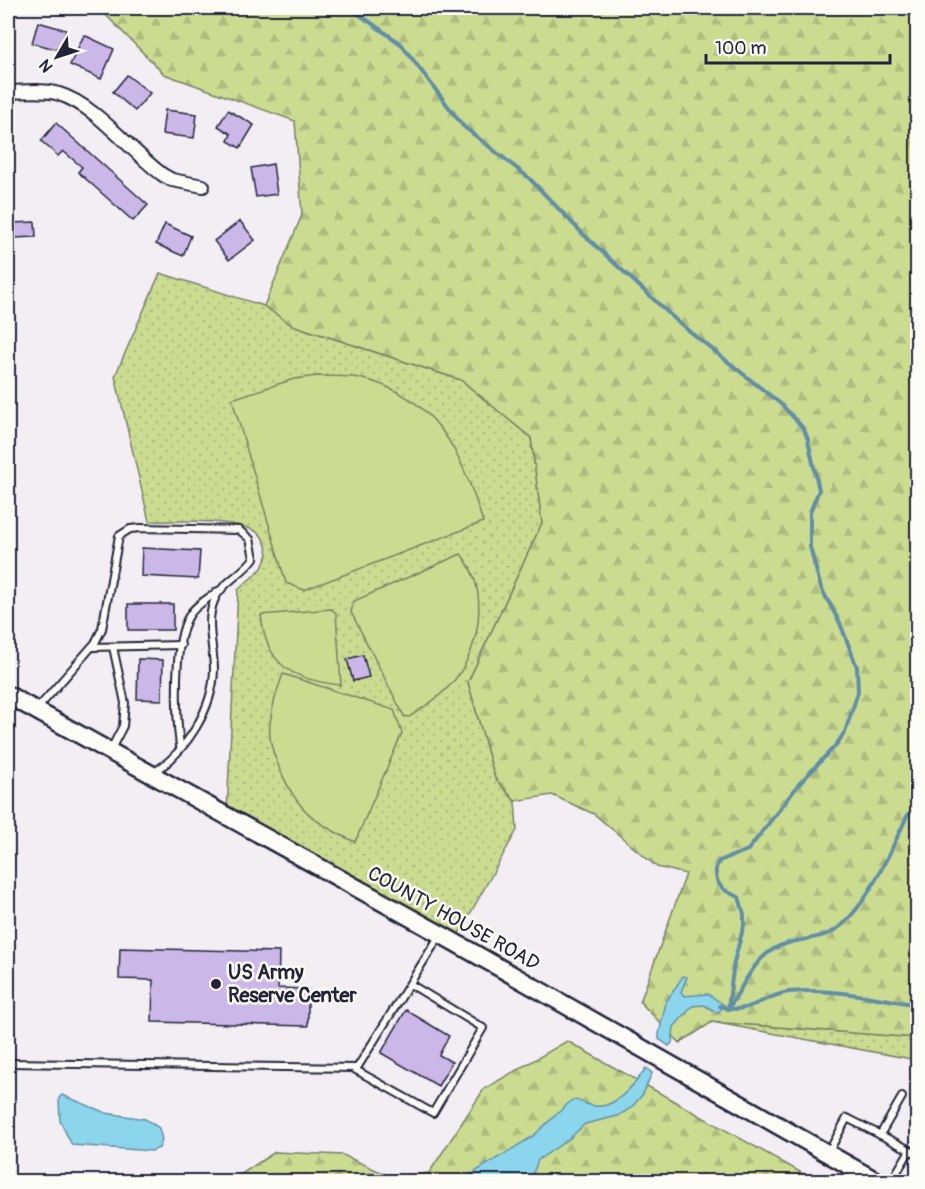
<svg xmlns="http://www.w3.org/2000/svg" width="925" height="1189" font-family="Pangolin,sans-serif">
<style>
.grass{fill:url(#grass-dots);stroke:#767f66;stroke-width:1.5}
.forest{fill:url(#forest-firs);stroke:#767f66;stroke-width:1.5}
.garden{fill:#cbdc91;stroke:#767f66;stroke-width:1.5}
.water{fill:#8cd6ed;stroke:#628ea6;stroke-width:1.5}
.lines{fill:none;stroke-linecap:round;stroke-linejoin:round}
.stream{stroke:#628ea6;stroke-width:4}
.building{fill:#cbb8e9;stroke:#22223b;stroke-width:1.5}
.lane-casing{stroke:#22223b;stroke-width:10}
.street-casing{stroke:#22223b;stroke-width:16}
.secondary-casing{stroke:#22223b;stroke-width:21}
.lane{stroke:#fdfcf7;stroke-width:6}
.street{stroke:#fdfcf7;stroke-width:12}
.secondary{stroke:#fdfcf7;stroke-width:16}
.poi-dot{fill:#22223b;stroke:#fdfcf7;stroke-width:2}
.labels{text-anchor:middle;stroke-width:5;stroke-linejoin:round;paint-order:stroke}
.street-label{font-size:20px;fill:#22223b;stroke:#fdfcf7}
.poi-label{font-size:20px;font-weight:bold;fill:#22223b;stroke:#fdfcf7;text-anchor:start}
</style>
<defs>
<pattern id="grass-dots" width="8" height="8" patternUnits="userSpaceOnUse" patternTransform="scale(1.5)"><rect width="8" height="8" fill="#cbdc91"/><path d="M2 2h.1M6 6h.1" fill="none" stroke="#aebc7e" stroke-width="1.8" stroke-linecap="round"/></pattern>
<pattern id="forest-firs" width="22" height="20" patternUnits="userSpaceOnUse" patternTransform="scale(1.5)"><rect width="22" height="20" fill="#cbdc91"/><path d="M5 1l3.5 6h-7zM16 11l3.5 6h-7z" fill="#aebc7e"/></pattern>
</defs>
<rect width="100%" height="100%" fill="#f3eef4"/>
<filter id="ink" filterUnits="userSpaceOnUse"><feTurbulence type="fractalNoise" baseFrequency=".0167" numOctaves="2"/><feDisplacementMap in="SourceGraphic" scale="12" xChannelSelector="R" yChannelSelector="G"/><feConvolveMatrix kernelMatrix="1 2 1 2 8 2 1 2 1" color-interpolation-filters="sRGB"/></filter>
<g filter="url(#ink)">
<g class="grass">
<path d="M 160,273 L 264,306 L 292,325 L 461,380 L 531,438 L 542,523 L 468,682 L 495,778 L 515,801 L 517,830 L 457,937 L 227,810 L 238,590 L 262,568 L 268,554 C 267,549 265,541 262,537 C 249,517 173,522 149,521 L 115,376 Z"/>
<polygon points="712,1022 917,1038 917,1060"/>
</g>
<g class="forest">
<polygon points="99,8 917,8 917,1038 712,1022 680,1043 640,1002 686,874 657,867 594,814 552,795 515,801 495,778 468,682 542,523 531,438 461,380 292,325 264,306 302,215 295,121 164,74"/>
<polygon points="567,1041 816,1181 229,1182 275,1152 343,1155 394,1178 429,1173 484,1089"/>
</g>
<g class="garden">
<path d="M 318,376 C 331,377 346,375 359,378 C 437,395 461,453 483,522 L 304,590 L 286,583 L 232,399 L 294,379 Z"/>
<path d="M 461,554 C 490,590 481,650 452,683 C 440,697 424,707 409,717 L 404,716 L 351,612 L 354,601 Z"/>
<path d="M 331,609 L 336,613 L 341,685 C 293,680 266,666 261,615 Z"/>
<path d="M 283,674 L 394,710 L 402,733 L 355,842 C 314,823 296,809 279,767 C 273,754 268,738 270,723 C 272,706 277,690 283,674 Z"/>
</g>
<g class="water">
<polygon points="683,976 687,977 681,992 684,996 708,994 724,1005 718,1013 704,1005 692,1006 674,1027 672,1043 669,1046 659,1039 659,1034 666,1002"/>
<path d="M 646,1068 L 652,1073 L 643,1094 L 631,1108 L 618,1116 L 585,1124 L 569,1139 L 538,1160 L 530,1181 L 467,1181 L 473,1173 L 532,1137 L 572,1100 C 581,1100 582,1103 590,1105 C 613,1113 635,1084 646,1068 Z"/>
<polygon points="62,1095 106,1113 145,1119 159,1128 162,1140 159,1148 152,1151 72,1145 60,1121 59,1098"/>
</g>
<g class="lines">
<g class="stream">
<path d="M 350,8 L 401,44 L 463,126 L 529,178 L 583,234 L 677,321 L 782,405 L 804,429 L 808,440 L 819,490 L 810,512 L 810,547 L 821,588 L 840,623 L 857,667 L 858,692 L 845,732 L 836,745 L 800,783 L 748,850 L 719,861 L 716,867 C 714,886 724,891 739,897 L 744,914 L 744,925 L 734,962 L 728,1009"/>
<path d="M 720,1006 C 746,1017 764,995 789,992 C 833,988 875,998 918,1005"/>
<path d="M 728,1009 C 746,983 755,952 788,943 C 802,939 818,939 832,932 C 865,913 892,848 908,814 L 918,806"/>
</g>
</g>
<g class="building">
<polygon points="38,22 66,30 60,50 32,43"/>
<polygon points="84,35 114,49 101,79 70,65"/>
<polygon points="127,75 150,93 135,111 113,92"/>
<polygon points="165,110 197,114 194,138 162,134"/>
<polygon points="228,110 254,125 240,148 228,141 231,134 218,126"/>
<polygon points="56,123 148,205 133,221 78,172 82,167 63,151 58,156 41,141"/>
<polygon points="273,164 277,194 256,197 251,168"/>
<polygon points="240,221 255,240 229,260 214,241"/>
<polygon points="35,222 36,237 13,238 12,223"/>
<polygon points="165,224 191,236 183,256 156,244"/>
<polygon points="142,548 200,551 198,579 141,576"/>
<rect x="128" y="604" width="45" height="26"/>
<polygon points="363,655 369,677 353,681 347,659"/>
<polygon points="138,659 163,660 162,700 137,699"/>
<polygon points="120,948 279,952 278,988 308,989 308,1026 152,1022 153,980 119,979"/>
<polygon points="406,1010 449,1036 439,1055 452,1062 438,1086 381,1053"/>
</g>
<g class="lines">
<g class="lane-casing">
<g id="lane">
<polyline points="92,647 181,645"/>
<path d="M 38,708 L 95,643 L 102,629 L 119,536 L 130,529 L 141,528 L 239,530 L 250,539 L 254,558 C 243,574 221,583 214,601 C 205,623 214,647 214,670 C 213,709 186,752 153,773"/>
<path d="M 180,746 C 176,716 173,641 189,616 C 194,606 209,598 218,591"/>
<polyline points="110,751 123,726 125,703 113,647"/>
<polyline points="8,1063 357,1068 440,935"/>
<polyline points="354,1069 433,1113 483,1028 410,984"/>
<polyline points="880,1135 902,1097"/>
<polyline points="828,1153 847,1118 910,1150"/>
<polyline points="891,1182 910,1150 918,1155"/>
</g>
</g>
<g class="street-casing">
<path id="street" d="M 8,92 C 24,92 44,89 59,94 C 96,105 131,152 163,175 L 172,180 L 203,186"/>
</g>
<g class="secondary-casing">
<polyline id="secondary" points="8,695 440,934 878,1182"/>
</g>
<use href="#lane" class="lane"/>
<use href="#street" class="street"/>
<use href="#secondary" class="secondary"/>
</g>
</g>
<circle class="poi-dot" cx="216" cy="984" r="6"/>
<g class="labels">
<g class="street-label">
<text transform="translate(454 918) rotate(29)" y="7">COUNTY HOUSE ROAD</text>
</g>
<g class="poi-label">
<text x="228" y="979">US Army<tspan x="228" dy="23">Reserve Center</tspan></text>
</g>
</g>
<rect width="925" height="1189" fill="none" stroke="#fdfcf7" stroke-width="30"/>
<rect x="15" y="15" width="895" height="1159" fill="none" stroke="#22223b" stroke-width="2" filter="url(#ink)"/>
<g transform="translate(57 57) rotate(231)" stroke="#fdfcf7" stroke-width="4.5" paint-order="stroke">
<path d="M0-4.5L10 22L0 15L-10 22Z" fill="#22223b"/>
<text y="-9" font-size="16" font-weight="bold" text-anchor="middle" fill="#22223b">N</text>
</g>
<path d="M706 54v9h184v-9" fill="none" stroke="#22223b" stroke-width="3"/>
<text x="715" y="54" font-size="18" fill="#22223b" stroke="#fdfcf7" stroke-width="4.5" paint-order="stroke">100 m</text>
</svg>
